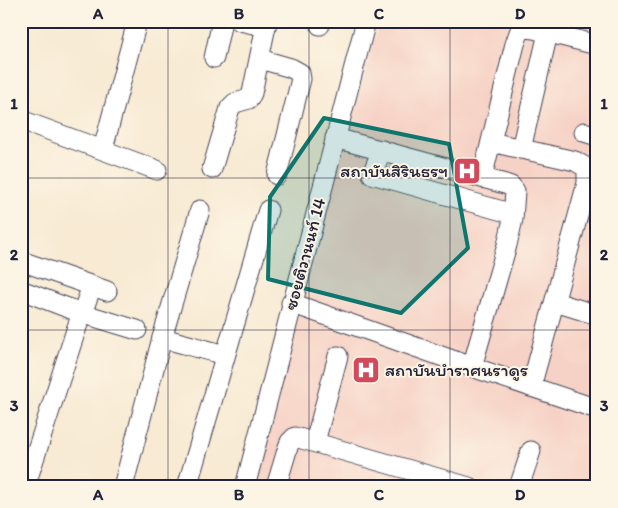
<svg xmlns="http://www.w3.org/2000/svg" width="618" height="508" font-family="Itim,'Playpen Sans Thai',sans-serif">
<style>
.built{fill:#f6d1c5}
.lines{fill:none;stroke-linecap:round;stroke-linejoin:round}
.minor-casing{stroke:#424052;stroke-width:21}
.minor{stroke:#fff;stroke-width:19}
.marked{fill:#0f766e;fill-opacity:0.2;stroke:#0f766e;stroke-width:4;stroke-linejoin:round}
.grid{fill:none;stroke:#22223b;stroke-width:1;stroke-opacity:0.55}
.labels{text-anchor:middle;stroke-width:4;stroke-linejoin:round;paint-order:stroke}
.poi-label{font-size:18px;fill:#22223b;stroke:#fcf5e5;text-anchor:end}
.street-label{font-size:18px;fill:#22223b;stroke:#fcf5e5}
.neatline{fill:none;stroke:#22223b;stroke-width:2}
.grid-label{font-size:16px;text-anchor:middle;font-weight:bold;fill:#22223b}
</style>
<rect width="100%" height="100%" fill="#fcf5e5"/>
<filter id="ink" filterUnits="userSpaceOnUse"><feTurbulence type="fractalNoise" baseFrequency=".02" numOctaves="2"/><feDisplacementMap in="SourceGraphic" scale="10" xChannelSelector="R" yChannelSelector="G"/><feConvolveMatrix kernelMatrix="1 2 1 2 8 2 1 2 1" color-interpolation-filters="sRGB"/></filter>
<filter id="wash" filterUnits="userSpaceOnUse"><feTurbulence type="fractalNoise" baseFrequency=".0096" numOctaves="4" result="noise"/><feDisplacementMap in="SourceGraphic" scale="20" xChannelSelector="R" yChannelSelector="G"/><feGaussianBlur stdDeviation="1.12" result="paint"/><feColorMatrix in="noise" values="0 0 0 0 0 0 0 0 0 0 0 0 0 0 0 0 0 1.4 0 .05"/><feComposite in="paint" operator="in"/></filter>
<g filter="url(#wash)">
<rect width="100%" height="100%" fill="#f8ead3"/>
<polygon class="built" points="379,21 597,21 597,487 254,487 297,320"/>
</g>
<g filter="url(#ink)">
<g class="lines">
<g class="minor-casing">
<g id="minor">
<polyline points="240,21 266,27"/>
<polyline points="320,25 321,21"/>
<polyline points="214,58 222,21"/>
<polyline points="260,59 291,68 300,73 301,79 277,175"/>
<polyline points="21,120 157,170"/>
<polyline points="584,132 597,136"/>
<polyline points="335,138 505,184 511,186 515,191 513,219 507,245 472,367"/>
<polyline points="491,142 575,161 587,168 587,183 531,387"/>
<polyline points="103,149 137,22"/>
<polyline points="521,149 548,33"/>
<polyline points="382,150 372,174 513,214"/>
<polyline points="212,169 230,108 235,103 249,99 252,93 267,21"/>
<polyline points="482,178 515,44 520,30 526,28 534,29 597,45"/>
<polyline points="21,261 107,291"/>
<polyline points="21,290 81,313 137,330"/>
<polyline points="555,302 597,315"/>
<polyline points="291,303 472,367 597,409"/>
<polyline points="162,338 225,355"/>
<polyline points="315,442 338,356"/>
<polyline points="25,487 77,327 92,286"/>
<polyline points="123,487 162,338 200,210"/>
<polyline points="187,487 268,210"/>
<polyline points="245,487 366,21"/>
<polyline points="276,487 288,447 290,442 295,437 469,487"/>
<polyline points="519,487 531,451"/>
</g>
</g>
<use href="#minor" class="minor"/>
</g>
</g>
<path class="marked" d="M 324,118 L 449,144 L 468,248 L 401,313 L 268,279 L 270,197 Z"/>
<path class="grid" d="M 168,21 L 168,487M 309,21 L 309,487M 450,21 L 450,487M 21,178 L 597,178M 21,330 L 597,330"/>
<defs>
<g id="hospital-square" transform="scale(1.4375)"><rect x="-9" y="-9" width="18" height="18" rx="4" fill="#d1495b" stroke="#fcf5e5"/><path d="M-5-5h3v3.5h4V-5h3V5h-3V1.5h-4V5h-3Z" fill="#fff"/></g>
</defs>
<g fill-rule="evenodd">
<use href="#hospital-square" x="467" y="171"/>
<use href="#hospital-square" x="366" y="370"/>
</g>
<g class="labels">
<g class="poi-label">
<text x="448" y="177">สถาบันสิรินธรฯ</text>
<text x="385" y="376" text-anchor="start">สถาบันบำราศนราดูร</text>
</g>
<g class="street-label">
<text transform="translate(305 254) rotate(-75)" y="6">ซอยติวานนท์ 14</text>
</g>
</g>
<rect width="618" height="508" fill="none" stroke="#fcf5e5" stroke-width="55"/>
<rect x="28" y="28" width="562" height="452" class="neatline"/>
<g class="grid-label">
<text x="98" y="19">A</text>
<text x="239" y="19">B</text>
<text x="379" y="19">C</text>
<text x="520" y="19">D</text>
<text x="14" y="109">1</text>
<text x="604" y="109">1</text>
<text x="14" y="260">2</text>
<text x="604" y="260">2</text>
<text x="14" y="411">3</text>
<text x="604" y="411">3</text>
<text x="98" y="500">A</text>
<text x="239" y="500">B</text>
<text x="379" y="500">C</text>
<text x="520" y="500">D</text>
</g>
</svg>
